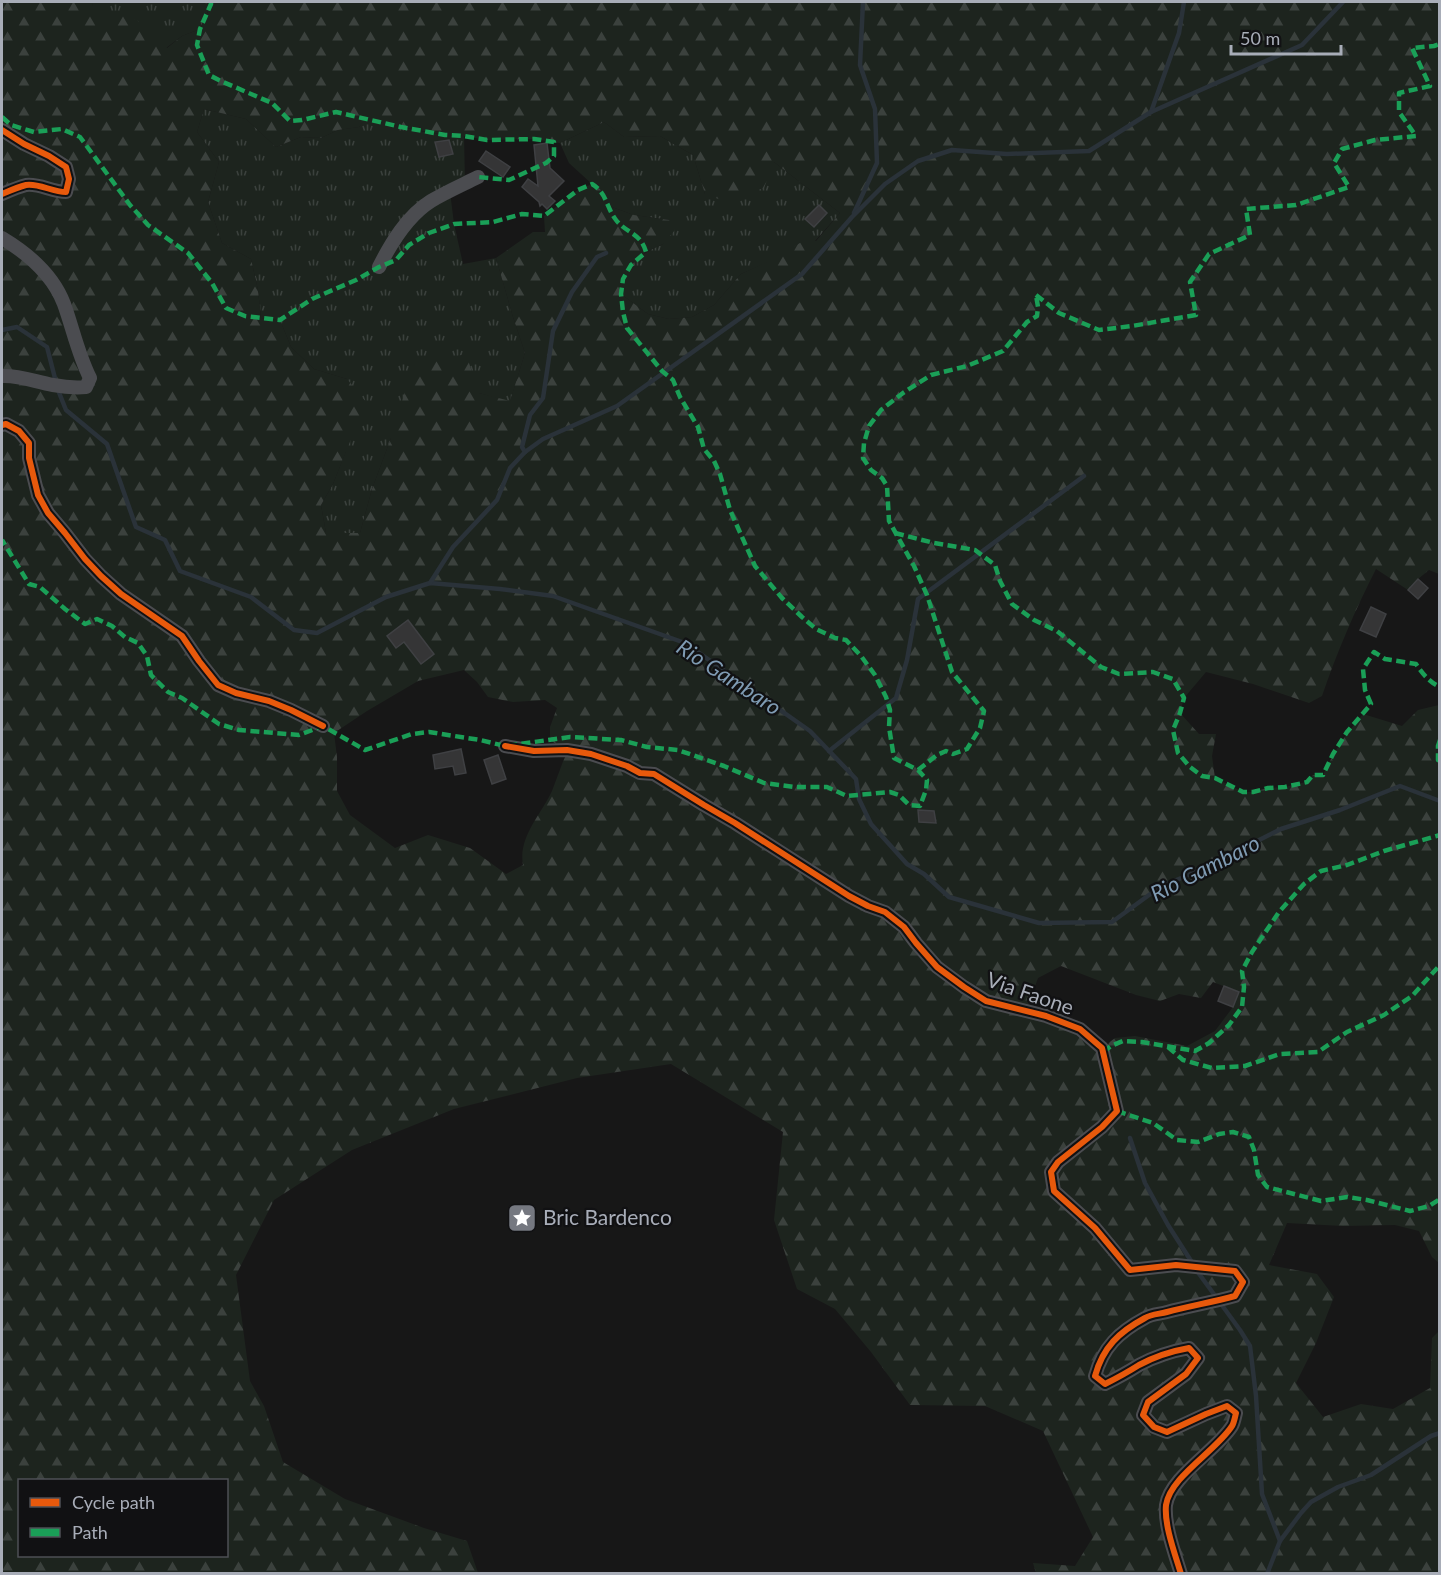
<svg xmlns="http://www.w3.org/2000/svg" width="1441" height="1575" font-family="Lato,sans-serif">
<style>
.grass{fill:url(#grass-tufts)}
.forest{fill:url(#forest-firs);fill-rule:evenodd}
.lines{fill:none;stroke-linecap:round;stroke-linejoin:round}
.stream{stroke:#2a3239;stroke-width:4.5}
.building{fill:#353536;stroke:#3f4043;stroke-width:1.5}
.street{stroke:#4b4c50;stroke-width:14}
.quiet{stroke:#1a9f57;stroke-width:4.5;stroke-dasharray:9 4.5;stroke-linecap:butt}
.cycleway-casing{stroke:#111113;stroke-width:10}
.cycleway{stroke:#e8590c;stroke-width:6}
.labels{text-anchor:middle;stroke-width:4.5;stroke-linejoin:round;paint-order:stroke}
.street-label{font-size:21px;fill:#a8adb8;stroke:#111113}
.poi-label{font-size:21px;fill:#a8adb8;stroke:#111113;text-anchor:start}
.water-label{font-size:22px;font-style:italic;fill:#7f9bb3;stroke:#111113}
</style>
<defs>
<pattern id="grass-tufts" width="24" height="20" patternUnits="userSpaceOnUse" patternTransform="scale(1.5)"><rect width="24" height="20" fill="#1d241e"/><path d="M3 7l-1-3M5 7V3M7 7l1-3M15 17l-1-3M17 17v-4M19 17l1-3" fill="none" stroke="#3b413d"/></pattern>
<pattern id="forest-firs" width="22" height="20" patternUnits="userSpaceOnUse" patternTransform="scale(1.5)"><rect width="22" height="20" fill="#1d241e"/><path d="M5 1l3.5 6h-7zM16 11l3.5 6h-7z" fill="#3b413d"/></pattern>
</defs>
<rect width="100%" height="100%" fill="#171717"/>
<g class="grass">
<polygon points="93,2 202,2 211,4 200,29 182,36 166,48 91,12"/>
<path d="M 204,109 L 246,119 L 276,147 L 301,137 L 321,138 L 338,130 L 359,127 L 366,118 C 398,127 431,135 464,136 L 465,184 L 450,192 L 454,224 L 463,264 L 496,258 L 513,317 L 525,353 L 510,402 L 479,393 L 391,438 L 372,489 L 360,533 L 326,533 L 321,505 L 333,484 L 346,451 L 347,379 L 314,369 L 291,347 L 280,320 L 261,318 L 258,290 L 251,259 L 222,243 L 208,202 L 219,162 L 197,132 Z"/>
<path d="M 604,122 L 624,137 L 660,136 L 693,155 L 705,194 L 774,162 L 840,213 L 815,241 L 741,274 L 714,305 L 692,317 L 669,319 L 648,314 L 621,294 C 622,290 622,284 623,279 C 629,261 647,251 663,244 L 669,220 L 634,215 L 609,206 L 600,189 L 592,184 L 569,163 L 560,143 Z"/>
</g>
<path class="forest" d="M 2,2 L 93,2 L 92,12 L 127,15 L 158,32 L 167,48 L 182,36 L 200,29 L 211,5 L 202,2 L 1439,2 L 1439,574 L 1429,570 L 1418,579 L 1408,590 L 1376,569 C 1355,610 1337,652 1322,696 L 1309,703 L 1253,684 L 1206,672 L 1184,698 L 1180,713 L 1199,734 L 1216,734 L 1212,756 L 1215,778 L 1243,792 L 1253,792 L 1268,788 L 1285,787 L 1306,782 L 1313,775 L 1323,775 C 1334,751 1346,734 1363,714 L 1402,726 L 1418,710 L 1439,705 L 1439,1263 L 1432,1257 L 1419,1231 L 1395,1225 L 1343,1226 L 1287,1223 L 1269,1265 L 1317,1274 L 1334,1297 L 1316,1343 L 1296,1383 L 1323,1417 L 1361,1404 L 1393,1409 L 1430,1388 L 1432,1338 L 1439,1331 L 1439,1573 L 1036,1573 L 1033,1563 L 1075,1566 L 1093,1537 L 1043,1431 L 985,1406 L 910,1405 L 871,1352 L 835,1309 L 797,1289 L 774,1220 L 783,1132 L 671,1064 L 577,1078 L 454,1109 L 352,1150 L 274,1200 L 236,1275 L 250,1381 L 264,1406 L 283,1462 L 345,1499 L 424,1528 L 467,1541 L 478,1573 L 2,1574 ZM 204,109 L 246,119 L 276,147 L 301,137 L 321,138 L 338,130 L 359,127 L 366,119 L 401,127 L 445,135 L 464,136 L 487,140 L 534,139 L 560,143 L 604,122 L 624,137 L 660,136 L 693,155 L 705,194 L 724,201 L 764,188 L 774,162 L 840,213 L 816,241 L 805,240 L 769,261 L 741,274 L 714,305 L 692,317 L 669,319 L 648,314 L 621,294 L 623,279 L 631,265 L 646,252 L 663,244 L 675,230 L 669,220 L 634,215 L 609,206 L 600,189 L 592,184 L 578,190 L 544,216 L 545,232 L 533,232 L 496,258 L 513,317 L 525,353 L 510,401 L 479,393 L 466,354 L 436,361 L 408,382 L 391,438 L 372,489 L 360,533 L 326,533 L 321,505 L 333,484 L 366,402 L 347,379 L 314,369 L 291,347 L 280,320 L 261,318 L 258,290 L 251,259 L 222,243 L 208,202 L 219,162 L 197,132 ZM 464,670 L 477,682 L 488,697 L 513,702 L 545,700 L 557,708 L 550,727 L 550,740 L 567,751 C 562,764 557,778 552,791 C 541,815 518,837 523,865 L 506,874 L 470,848 L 428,835 L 395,848 L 350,815 L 337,791 L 337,757 L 334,733 L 367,711 L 418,681 ZM 1061,966 L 1136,995 L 1160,1001 L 1179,994 L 1201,998 L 1213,982 L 1239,992 L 1233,1007 L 1215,1031 L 1187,1046 L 1135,1036 L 1115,1038 L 1102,1048 L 1046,1016 L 1026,1011 L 1038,978 ZM 20,1480 L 226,1480 L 226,1556 L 20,1556 Z"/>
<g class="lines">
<g class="stream">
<polyline points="1151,112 1179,33 1184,2"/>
<polyline points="854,213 877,163 875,109 860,65 863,2"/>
<polyline points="2,330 17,327 47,347 58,390 66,410 107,444 136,527 165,540 180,571 251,597 294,630 317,633 386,597 430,583 500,589 553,596 685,643 810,731 856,779 859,799 871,824 907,864 924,874 949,897 1039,923 1112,922 1160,887 1200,870 1281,829 1340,810 1400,786 1440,801"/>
<polyline points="525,452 522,447 530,415 543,398 553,331 572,292 597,257 606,253"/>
<polyline points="430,583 453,547 497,500 510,468 525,452 543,439 617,406 802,274 852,217 885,184 918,161 952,150 1007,154 1089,151 1151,112 1302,45 1343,2"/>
<polyline points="829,751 896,698 907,660 918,599 1084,476"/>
<polyline points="1130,1138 1145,1183 1168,1225 1193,1264"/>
<polyline points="1197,1271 1240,1330 1250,1346 1256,1396 1262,1494 1280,1541"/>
<polyline points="1267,1574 1280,1541 1301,1513 1311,1502 1338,1487 1371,1475 1431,1436 1440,1433"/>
</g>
</g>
<g class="building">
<polygon points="449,140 453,154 439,157 435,142"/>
<polygon points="547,143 550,168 564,181 549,196 555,201 547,209 542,204 540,206 539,202 522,187 528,179 538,186 534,145"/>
<polygon points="486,151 510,167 503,177 479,161"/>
<polygon points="819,205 827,213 814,227 805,219"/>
<polygon points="1418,579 1428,588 1418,599 1408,590"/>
<polygon points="1371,607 1386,614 1376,637 1360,630"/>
<polygon points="408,620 434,654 421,664 404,642 396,648 387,636"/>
<polygon points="461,749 466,773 455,775 453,766 435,769 433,755"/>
<polygon points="498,755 506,779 492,784 484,760"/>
<polygon points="918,810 934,811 936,823 919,822"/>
<polygon points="1224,986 1239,992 1233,1007 1218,1001"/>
</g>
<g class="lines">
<g class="street">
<path d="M 2,130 L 24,144 L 49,156 L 66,167 L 69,179 L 66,192 C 52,192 39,183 26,185 C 18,187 9,191 2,194"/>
<path d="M 2,238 C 27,253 53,275 64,304 C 73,329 78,354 90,378 L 86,387 C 75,388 64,387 53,385 C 36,382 19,375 2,376"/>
<path d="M 379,267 C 391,243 407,216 431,201 C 446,192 462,185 478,177"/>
<polyline points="2,425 6,424 19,431 29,443 29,458 38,495 48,513 65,533 85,559 101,576 121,594 182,636 199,661 218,685 236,693 269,701 291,710 323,726"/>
<path d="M 505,746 L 534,751 L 567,750 L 591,754 L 627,766 L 640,773 L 654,774 L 704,805 L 735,823 L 849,896 L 868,906 L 885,912 L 904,927 L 916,943 L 937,967 L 964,987 L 986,1001 L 1046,1016 L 1080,1029 L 1102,1048 L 1117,1111 L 1102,1127 L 1058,1162 L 1051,1172 L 1054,1191 L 1095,1228 L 1130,1270 L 1176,1265 L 1235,1271 L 1243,1282 L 1235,1296 C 1213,1302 1190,1306 1167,1312 C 1160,1314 1151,1314 1145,1318 C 1119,1332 1103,1347 1095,1376 L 1105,1384 C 1117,1378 1128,1372 1139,1365 C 1154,1357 1172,1351 1189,1348 L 1198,1358 L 1186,1374 L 1148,1402 L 1143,1415 L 1154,1427 L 1167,1432 L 1206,1414 L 1227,1406 L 1236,1413 C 1235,1417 1234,1423 1232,1426 C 1216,1451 1170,1477 1166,1505 C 1164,1525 1175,1554 1181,1574"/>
</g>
<g class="quiet">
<polyline points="211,2 211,4 200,29 197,45 209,75 223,82 272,103 290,121 302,120 336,112 401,127 445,135 464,136 487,140 534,139 554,142 554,156 546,163 509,180 478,177"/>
<path d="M 2,117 L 11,125 L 34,132 L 62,129 L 80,137 L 130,205 L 148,225 L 188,253 L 212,283 L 226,308 L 245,316 L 280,320 L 312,299 L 356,280 L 379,267 L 396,260 L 409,245 L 429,233 L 454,224 L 493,222 L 522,214 L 544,216 L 578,190 L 592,184 C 607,193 606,207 616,220 C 626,233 641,233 646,252 L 631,265 L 623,279 L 621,294 L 623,312 L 627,328 L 662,371 L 673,380 L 680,397 L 698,427 L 704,449 L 714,461 L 720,474 L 730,510 L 755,566 L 782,598 L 802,617 L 816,629 L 835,638 L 846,640 L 861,656 L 875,675 L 886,697 L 890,710 L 889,727 L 894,758 L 918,770 L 927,780 L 926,790 L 920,806 L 909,805 L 899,795 L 890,792 L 847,796 L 827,787 L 795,787 L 764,783 L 724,766 L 678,750 L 647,747 L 621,740 L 570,737 L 505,746 L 480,740 L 429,732 L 412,734 L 365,750 L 323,726 L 299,735 L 239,730 L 219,724 L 182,698 L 168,692 L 151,675 L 147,656 L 138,643 L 125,637 L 112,626 L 97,619 L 85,624 L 65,609 L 40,587 L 29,584 L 2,540"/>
<polyline points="1036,295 1059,313 1099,330 1132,326 1196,315 1190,282 1209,254 1250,235 1246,209 1296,205 1349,187 1334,163 1342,149 1375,140 1416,136 1399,112 1399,93 1430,86 1412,48 1434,46 1440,44"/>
<path d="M 895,533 L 934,543 L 975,550 L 995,565 L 1000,581 L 1012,604 L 1034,620 L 1057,631 L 1101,667 L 1119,674 L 1153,672 L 1173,679 L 1184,698 L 1180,713 L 1173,730 L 1178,753 L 1190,767 L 1202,776 L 1215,778 L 1243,792 L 1253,792 L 1268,788 L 1285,787 L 1307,782 L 1313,775 L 1323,775 L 1333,754 L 1347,732 L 1371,704 L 1365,690 L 1363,669 L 1374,652 L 1385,659 L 1416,664 C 1422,673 1429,682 1440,687"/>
<polyline points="1440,740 1438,746 1438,760 1440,761"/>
<polyline points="918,770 937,755 946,751 953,754 967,749 980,728 984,711 952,672 927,595 914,566 889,521 887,486 882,478 871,470 863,458 864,443 869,426 881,410 903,393 931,375 967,366 1003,351 1027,322 1037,316 1038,307 1036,295"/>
<polyline points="1168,1047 1183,1060 1212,1068 1245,1066 1280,1054 1318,1052 1347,1032 1384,1015 1412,996 1440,965"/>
<polyline points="1103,1052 1111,1046 1123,1041 1142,1042 1195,1051 1209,1043 1229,1025 1242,1007 1244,987 1242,971 1252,952 1279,912 1304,884 1321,871 1347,865 1384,851 1440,835"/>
<polyline points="1117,1111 1153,1123 1177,1140 1198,1142 1219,1134 1233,1132 1249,1137 1254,1150 1258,1175 1267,1187 1321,1201 1347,1197 1367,1200 1410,1211 1429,1206 1440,1199"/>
</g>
<g class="cycleway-casing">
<g id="cycleway">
<path d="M 2,130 L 24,144 L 49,156 L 66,167 L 69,179 L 66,192 C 52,192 39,183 26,185 C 18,187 9,191 2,194"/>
<polyline points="2,425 6,424 19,431 29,443 29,458 38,495 48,513 65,533 85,559 101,576 121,594 182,636 199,661 218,685 236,693 269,701 291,710 323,726"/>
<path d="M 505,746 L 534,751 L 567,750 L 591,754 L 627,766 L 640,773 L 654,774 L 704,805 L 735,823 L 849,896 L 868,906 L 885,912 L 904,927 L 916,943 L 937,967 L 964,987 L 986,1001 L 1046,1016 L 1080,1029 L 1102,1048 L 1117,1111 L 1102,1127 L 1058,1162 L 1051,1172 L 1054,1191 L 1095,1228 L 1130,1270 L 1176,1265 L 1235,1271 L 1243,1282 L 1235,1296 C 1213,1302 1190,1306 1167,1312 C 1160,1314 1151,1314 1145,1318 C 1119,1332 1103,1347 1095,1376 L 1105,1384 C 1117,1378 1128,1372 1139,1365 C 1154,1357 1172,1351 1189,1348 L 1198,1358 L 1186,1374 L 1148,1402 L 1143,1415 L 1154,1427 L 1167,1432 L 1206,1414 L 1227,1406 L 1236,1413 C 1235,1417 1234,1423 1232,1426 C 1216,1451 1170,1477 1166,1505 C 1164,1525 1175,1554 1181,1574"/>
</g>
</g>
<use href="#cycleway" class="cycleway"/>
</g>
<defs>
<g id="sight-square" transform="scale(1.5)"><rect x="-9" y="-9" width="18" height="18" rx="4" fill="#757880" stroke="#111113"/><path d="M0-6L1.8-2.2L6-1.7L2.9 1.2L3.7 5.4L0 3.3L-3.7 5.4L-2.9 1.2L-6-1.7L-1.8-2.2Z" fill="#fff"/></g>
</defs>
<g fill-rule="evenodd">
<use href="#sight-square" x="522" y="1218"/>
</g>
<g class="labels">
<g class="street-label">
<text transform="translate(1030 994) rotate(19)" y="7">Via Faone</text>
</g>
<g class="poi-label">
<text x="543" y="1225">Bric Bardenco</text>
</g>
<g class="water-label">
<text transform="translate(729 677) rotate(33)" y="8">Rio Gambaro</text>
<text transform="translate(1205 868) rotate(-27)" y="8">Rio Gambaro</text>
</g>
</g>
<rect width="1441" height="1575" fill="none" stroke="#a8adb8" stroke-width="6"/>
<rect x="18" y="1479" width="210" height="78" fill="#111113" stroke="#4d4f55" stroke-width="1.5"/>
<rect x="30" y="1498" width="30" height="9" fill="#e8590c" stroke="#4d4f55" stroke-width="1.5"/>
<text x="72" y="1509" font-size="18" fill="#a8adb8">Cycle path</text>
<rect x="30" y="1528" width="30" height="9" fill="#1a9f57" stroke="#4d4f55" stroke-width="1.5"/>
<text x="72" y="1539" font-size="18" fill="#a8adb8">Path</text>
<path d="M1231 45v9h110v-9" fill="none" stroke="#a8adb8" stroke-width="3"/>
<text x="1240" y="45" font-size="18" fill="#a8adb8" stroke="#111113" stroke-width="4.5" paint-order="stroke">50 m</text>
</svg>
